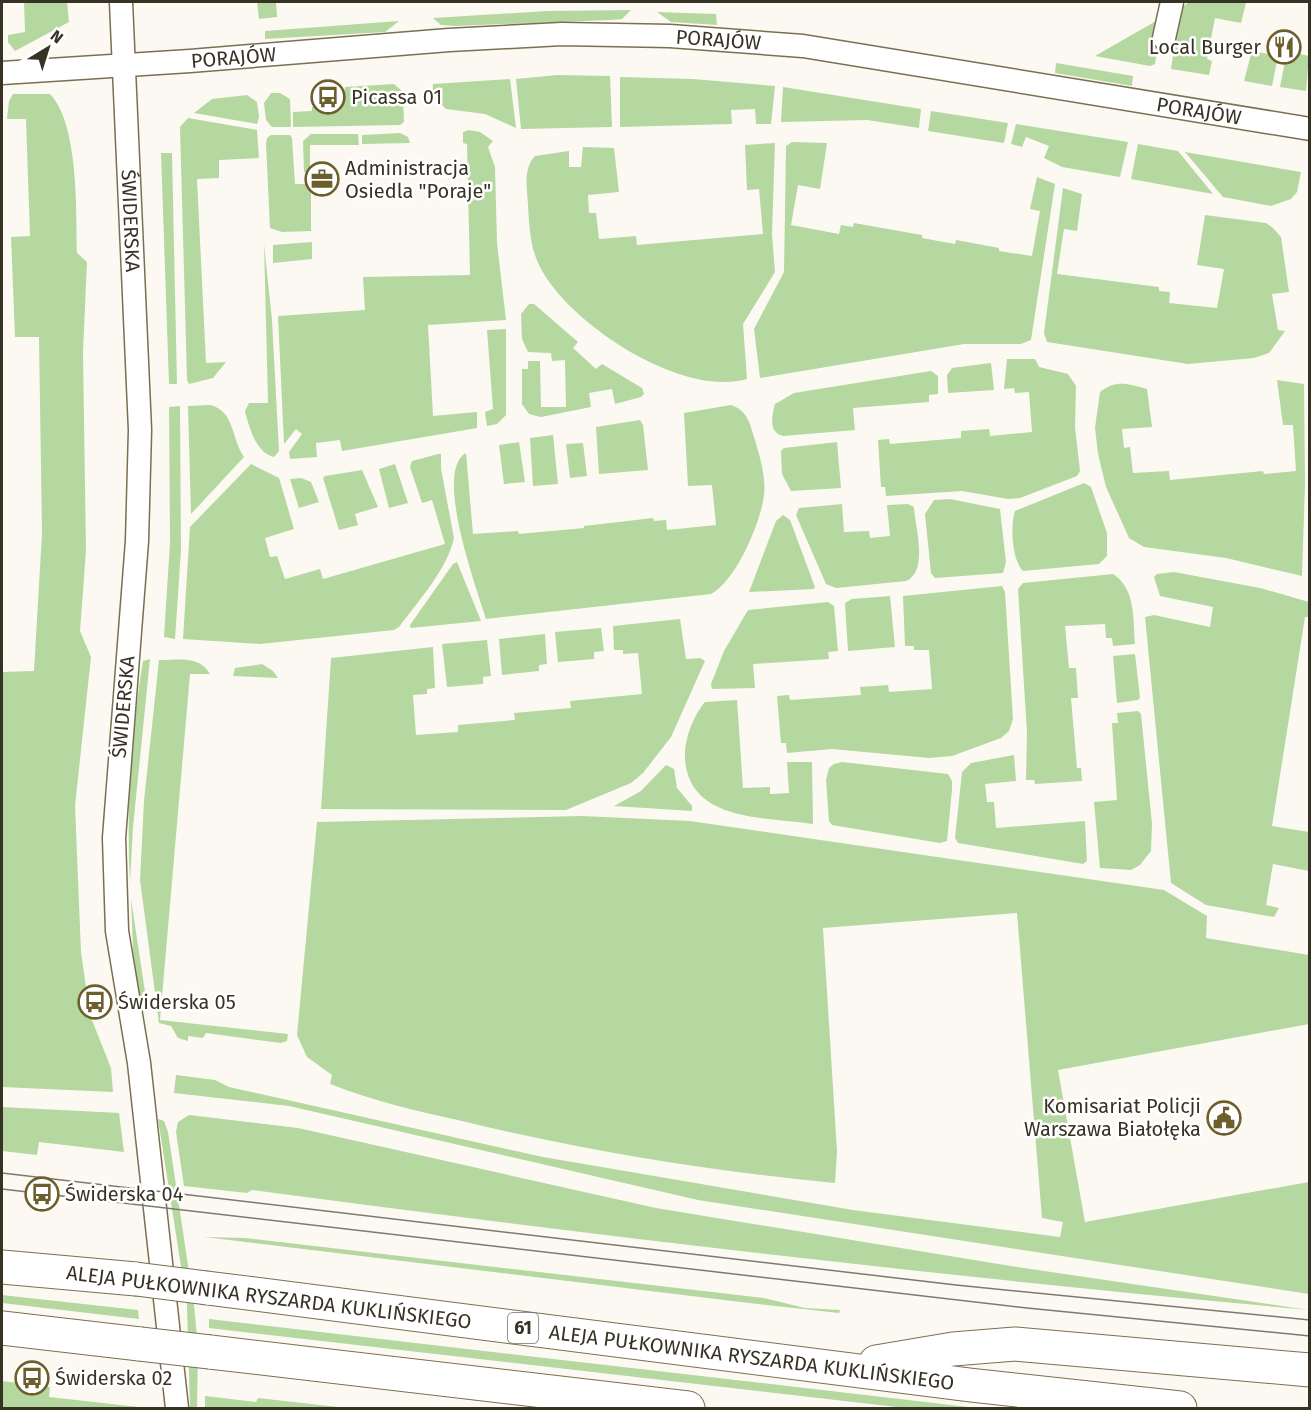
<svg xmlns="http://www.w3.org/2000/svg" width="1311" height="1410" font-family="'Fira Sans',sans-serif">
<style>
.green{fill:#b4d89f}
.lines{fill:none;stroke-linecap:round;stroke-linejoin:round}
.street-casing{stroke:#7c6e51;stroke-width:25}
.primary-casing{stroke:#7c6e51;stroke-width:35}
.street{stroke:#fff;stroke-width:22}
.primary{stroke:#fff;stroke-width:33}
.tram{stroke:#7e796e;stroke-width:1.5}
.primary-bridge-casing{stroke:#7c6e51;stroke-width:35;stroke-linecap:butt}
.primary-bridge{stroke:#fff;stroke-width:33}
.labels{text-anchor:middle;stroke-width:5;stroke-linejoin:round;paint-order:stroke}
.shield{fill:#fff;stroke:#747066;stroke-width:1.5}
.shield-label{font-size:18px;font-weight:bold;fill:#383225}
.street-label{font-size:20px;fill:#383225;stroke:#fff}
.poi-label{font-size:20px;fill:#383225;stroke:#fff;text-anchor:start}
</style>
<rect width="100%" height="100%" fill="#fcf9f3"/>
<g class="green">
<polygon points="24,2 67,2 69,22 15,51 8,42 8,35 25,32"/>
<polygon points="257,2 276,2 277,17 259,19"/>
<polygon points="1189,2 1246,3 1241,23 1215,18 1207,59 1212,61 1209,75 1171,69 1180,9"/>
<polygon points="631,10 622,19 610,20 455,26 441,25 433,18 547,11"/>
<polygon points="657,12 716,14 717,25 671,22"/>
<polygon points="1163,17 1155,64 1150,66 1095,56"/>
<polygon points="399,21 385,32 265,39 265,31"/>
<polygon points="1252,51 1278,56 1272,86 1244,81"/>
<polygon points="1287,51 1309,56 1306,91 1280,87"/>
<polygon points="1056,63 1133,76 1132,86 1055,73"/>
<polygon points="557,75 610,76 612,127 521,129 516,79"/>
<polygon points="620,77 693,79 775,86 771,124 756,124 755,109 731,110 732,124 620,127"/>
<polygon points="510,79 516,128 485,114 446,109 432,96 433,84"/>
<polygon points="394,84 403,92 404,122 400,125 293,127 293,112 312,111 312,107 343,103 345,87"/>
<polygon points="783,87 921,109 919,128 867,120 781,122"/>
<polygon points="271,93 280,93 290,99 291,127 272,127 266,120 264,103"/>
<path d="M 13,94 L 50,94 C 79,124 76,212 77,253 L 87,262 L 83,351 L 86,551 L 80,631 L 91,657 L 75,806 L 81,952 L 90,1015 L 111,1068 L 113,1092 L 2,1087 L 2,672 L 34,671 L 42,533 L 39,337 L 15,337 L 11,237 L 30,236 L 26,119 L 7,119 L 9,101 Z"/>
<polygon points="247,95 257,102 259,117 257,124 194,113 212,99"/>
<polygon points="931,111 1008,123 1004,143 928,131"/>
<polygon points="188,118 257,130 259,158 219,160 219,178 197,179 206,363 226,362 213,378 189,384 187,380 180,127"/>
<polygon points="1016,124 1128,142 1120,177 1062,167 1044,158 1049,146 1026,137 1022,147 1011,144"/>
<polygon points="469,130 480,132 493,141 488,147 495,167 497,243 506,320 428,325 433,416 477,412 477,428 342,451 340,440 316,443 317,457 290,459 289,452 302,434 296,429 284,444 278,316 365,310 363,277 470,275 467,144 463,143 463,132"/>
<polygon points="400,133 408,137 410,143 362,144 362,135"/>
<polygon points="311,134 358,134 359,145 310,145 310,172 304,172 303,141"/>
<polygon points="271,135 290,135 292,138 295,184 311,184 311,231 282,232 270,228 266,144 267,138"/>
<polygon points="792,142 827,143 820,189 798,185 791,225 839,234 841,225 853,227 854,223 922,235 922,238 955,244 956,240 999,248 999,251 1032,256 1040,211 1030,209 1037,177 1055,184 1031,340 1021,344 964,344 760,378 754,329 784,272 786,146"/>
<path d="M 775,143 L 772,234 L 775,272 L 743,324 L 747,379 C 682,398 569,324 540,267 C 530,248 529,225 528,204 C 527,189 523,168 535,156 L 569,151 L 569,167 L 581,167 L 583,147 L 614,148 L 619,192 L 588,195 L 589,213 L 596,213 L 599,239 L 636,236 L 637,245 L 763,234 L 759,189 L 747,190 L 745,145 Z"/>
<polygon points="1138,144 1178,151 1213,194 1131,179"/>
<polygon points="1185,152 1301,172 1297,192 1291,199 1271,206 1223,197"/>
<polygon points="161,153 172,153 177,384 169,384"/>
<polygon points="1063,188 1082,194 1077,231 1064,229 1057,274 1159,287 1159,291 1170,292 1169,303 1217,308 1224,269 1197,265 1205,215 1266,223 1273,228 1281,237 1289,292 1272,294 1278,330 1285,331 1269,353 1254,358 1188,364 1047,342 1044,333"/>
<polygon points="312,242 312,259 273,263 273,245"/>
<path d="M 264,244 L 272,320 L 279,451 L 274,457 C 256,453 249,427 245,411 L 249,403 L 268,403 Z"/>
<polygon points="529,304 534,304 578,342 573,348 596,369 602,364 642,388 644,394 641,397 615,404 612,389 589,393 591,407 541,417 529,414 522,404 522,369 528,369 528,361 540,361 541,407 566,407 565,360 552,361 551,353 528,352 522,339 521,314"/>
<polygon points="506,329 506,415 497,424 487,426 485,412 493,409 487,330"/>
<polygon points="1007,359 1035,359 1039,367 1068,374 1076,386 1075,427 1080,471 1077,476 1020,498 1008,499 962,491 886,496 885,487 881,487 878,440 889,439 890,444 961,438 961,431 989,429 990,436 1032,432 1029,392 1015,393 1014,388 1004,389"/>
<polygon points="991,363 994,390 948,393 947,375 952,368"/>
<path d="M 931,371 L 938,376 L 938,394 L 929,395 L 929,402 L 853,408 L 855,430 L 783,436 C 768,432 772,416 775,404 L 794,393 Z"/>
<path d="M 1277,380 L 1304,384 L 1305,484 L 1302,576 L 1226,558 L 1144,547 L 1129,538 L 1106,487 L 1098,454 L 1095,428 L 1100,392 C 1116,379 1129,384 1147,389 L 1152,427 L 1122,429 L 1124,448 L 1130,447 L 1133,473 L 1169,471 L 1170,480 L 1263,471 L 1264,474 L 1296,471 L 1293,425 L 1283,425 Z"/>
<path d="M 210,405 C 235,411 231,438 244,457 L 191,514 L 188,406 Z"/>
<path d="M 731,405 C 748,411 750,424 755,440 C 760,457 766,477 764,495 C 761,522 736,581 711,594 L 486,619 C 477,589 433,471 466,453 L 473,534 L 518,531 L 519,534 L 584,528 L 584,526 L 653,518 L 654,521 L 666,520 L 667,530 L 716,525 L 712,485 L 688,486 L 684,413 Z"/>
<polygon points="180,406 181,550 175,639 164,637 170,543 169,407"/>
<polygon points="640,420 643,425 648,470 599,474 596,427"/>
<polygon points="553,435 558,484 533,486 530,438"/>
<polygon points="519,442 525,482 504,484 499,445"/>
<polygon points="837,442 841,488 791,491 782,474 781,451 784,448"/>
<polygon points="583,443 587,476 570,478 566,444"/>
<path d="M 438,454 L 441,454 L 441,469 L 454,538 C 447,570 418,601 399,627 L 394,630 L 260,644 L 183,639 L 190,527 L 251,464 L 279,478 L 294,529 L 265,538 L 270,557 L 277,556 L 285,579 L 320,569 L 323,579 L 445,544 L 432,500 L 422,503 L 410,467 L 412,461 Z"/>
<polygon points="395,464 408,503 389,508 379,469"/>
<polygon points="362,470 378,507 355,514 358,525 339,530 323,478 325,476"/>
<polygon points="301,478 311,482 319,502 299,508 290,479"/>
<path d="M 1084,483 L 1091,487 L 1107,533 L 1107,556 L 1099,564 L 1023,571 C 1012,561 1010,525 1015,511 Z"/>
<polygon points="950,499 1000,509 1006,562 1003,573 935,578 931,573 925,514 934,500"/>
<path d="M 842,504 L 844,532 L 869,531 L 870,538 L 890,536 L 887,505 L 908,504 L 914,507 C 915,527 929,571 906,581 L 836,588 L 826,584 L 796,515 L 799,508 Z"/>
<polygon points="783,515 790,520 815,587 814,589 749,592 776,521"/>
<polygon points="457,562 481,621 411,628 410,625 453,564"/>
<polygon points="1174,572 1260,588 1309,602 1309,617 1305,617 1272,826 1309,832 1309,871 1273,864 1266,905 1279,908 1274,917 1206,905 1171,883 1145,617 1154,615 1210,627 1213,607 1160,596 1154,577 1157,574"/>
<path d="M 1113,574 C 1136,589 1133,619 1135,644 L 1113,646 L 1112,638 L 1106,638 L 1105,624 L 1065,626 L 1069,668 L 1076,668 L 1078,698 L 1071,698 L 1077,768 L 1081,768 L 1082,781 L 1035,784 L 1034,780 L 1026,780 L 1027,733 L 1018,589 L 1023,583 Z"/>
<polygon points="1002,586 1005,592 1013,719 1009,731 1001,738 952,756 929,758 832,749 787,753 786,743 781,743 777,696 789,695 790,700 861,695 860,687 888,685 889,692 932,689 929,650 914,650 914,646 905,646 903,596"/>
<polygon points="890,596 895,647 848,651 845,603 852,599"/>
<polygon points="828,602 834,606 838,651 828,652 829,659 753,664 755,688 712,689 711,684 724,651 748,610"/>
<polygon points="680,619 686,659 700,658 705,661 671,737 643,773 631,783 566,810 321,809 331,658 433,647 435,688 427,689 427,694 413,695 416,735 458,732 458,725 515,720 514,713 571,708 570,701 642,694 638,653 623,654 623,650 614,650 613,626"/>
<polygon points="601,628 604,651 594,652 594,659 558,662 555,632"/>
<polygon points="545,634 547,664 539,665 539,671 502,675 499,639"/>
<polygon points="487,640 491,676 483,677 483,684 447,687 442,644"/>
<polygon points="1135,654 1140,698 1138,700 1117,703 1113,656"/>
<path d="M 150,659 L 133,827 L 130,882 C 126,809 131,734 143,661 Z"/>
<path d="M 159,660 C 177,660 200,655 210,674 L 190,674 L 160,1020 L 288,1034 L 287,1041 L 281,1043 L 206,1033 L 203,1038 L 188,1036 L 188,1041 L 178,1038 L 171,1026 L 159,1023 L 140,880 L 144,801 Z"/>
<polygon points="262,664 273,671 278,678 233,676 235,668"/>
<path d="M 737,700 L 743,788 L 770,787 L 770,794 L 789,793 L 787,762 L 812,762 L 813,824 C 766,817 689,822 685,759 C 684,740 693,716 705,702 Z"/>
<polygon points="1138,711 1141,714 1152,824 1151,851 1140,865 1131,870 1100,868 1094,802 1117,800 1112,723 1118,723 1117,713"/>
<polygon points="1014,755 1016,781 985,784 987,802 994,802 996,828 1085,821 1087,861 1083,864 958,843 955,838 962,772 971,763"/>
<polygon points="842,762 948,774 952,781 952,790 947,841 940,843 832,825 829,821 826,780 829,768 834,764"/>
<polygon points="666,765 674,769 677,788 692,806 692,811 614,806 641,791"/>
<path d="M 582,816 L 690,821 L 1164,890 L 1207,916 L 1206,938 L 1309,955 L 1309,1024 L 1058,1070 L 1085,1222 L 1309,1182 L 1309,1294 L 698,1200 L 289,1106 L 174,1093 L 176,1075 L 215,1080 L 229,1087 L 543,1157 L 853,1210 L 1060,1237 L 1063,1222 L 1042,1218 L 1017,913 L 823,928 L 837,1151 L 835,1183 C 710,1171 584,1151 462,1121 C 417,1111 373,1101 330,1084 L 332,1075 L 307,1057 L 297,1035 L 317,822 Z"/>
<polygon points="131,899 147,1005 144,1011 141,1011 134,973"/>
<polygon points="2,1107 119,1113 124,1152 39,1142 37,1155 2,1151"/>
<path d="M 189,1115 L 298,1128 L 656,1208 L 1017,1267 L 1309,1310 C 956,1278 604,1237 252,1190 L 247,1193 L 184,1186 L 176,1132 L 178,1122 Z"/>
<polygon points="158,1119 164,1121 168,1132 194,1305 198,1347 197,1408 190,1408 187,1305"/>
<polygon points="204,1237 245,1238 764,1298 805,1308 840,1310 839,1313 749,1303"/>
<polygon points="2,1295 138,1310 139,1319 2,1303"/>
<polygon points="209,1319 977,1408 905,1408 209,1328"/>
<polygon points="2,1381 50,1387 49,1397 148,1408 2,1408"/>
<polygon points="205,1396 256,1402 258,1398 347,1408 205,1408"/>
</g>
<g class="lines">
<g class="street-casing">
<g id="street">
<path id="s1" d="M 121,2 L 140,430 L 137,541 L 114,838 L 117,931 L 139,1063 L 177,1408"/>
<polyline points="1164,38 1172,2"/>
<path id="s2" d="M 2,73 L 190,61 L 449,40 L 562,34 L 670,36 L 803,46 L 1310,129"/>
</g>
</g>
<g class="primary-casing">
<g id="primary">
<polyline points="2,1267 136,1279"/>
<path id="s3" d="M 207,1288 L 970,1385 L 1180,1408"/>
<polyline points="2,1328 140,1344"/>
<polyline points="210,1352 688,1408"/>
<polyline points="876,1362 953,1349 1015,1344 1310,1370"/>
</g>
</g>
<use href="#street" class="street"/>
<use href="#primary" class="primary"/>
<g class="tram">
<polyline points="2,1173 956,1285 1310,1320"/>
<polyline points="2,1189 1027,1308 1310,1336"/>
</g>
<g class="primary-bridge-casing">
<g id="primary-bridge">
<polyline points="136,1279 207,1288"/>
<polyline points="140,1344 210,1352"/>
</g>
</g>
<use href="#primary-bridge" class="primary-bridge"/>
</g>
<defs>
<g id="restaurant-ring" transform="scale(1.725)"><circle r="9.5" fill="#fff" stroke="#6c5f2c" stroke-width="1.5"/><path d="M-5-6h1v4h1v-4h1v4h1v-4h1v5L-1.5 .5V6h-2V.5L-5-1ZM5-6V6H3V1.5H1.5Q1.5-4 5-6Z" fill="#6c5f2c"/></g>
<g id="bus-ring" transform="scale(1.725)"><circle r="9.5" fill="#fff" stroke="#6c5f2c" stroke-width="1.5"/><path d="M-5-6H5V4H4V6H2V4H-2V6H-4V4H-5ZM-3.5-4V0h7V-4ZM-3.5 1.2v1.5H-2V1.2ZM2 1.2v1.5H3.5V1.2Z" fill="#6c5f2c"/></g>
<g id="office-ring" transform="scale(1.725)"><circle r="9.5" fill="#fff" stroke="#6c5f2c" stroke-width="1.5"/><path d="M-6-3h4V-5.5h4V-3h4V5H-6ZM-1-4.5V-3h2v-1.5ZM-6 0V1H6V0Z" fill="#6c5f2c"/></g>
<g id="civic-ring" transform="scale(1.725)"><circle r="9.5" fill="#fff" stroke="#6c5f2c" stroke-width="1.5"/><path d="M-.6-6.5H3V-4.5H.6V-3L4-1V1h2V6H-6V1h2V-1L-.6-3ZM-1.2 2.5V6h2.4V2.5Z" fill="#6c5f2c"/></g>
</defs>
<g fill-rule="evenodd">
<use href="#restaurant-ring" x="1284" y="47"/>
<use href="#bus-ring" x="328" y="97"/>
<use href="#office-ring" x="322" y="179"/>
<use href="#bus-ring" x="95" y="1002"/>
<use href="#civic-ring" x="1224" y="1118"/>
<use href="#bus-ring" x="42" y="1194"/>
<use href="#bus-ring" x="32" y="1378"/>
</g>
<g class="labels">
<rect class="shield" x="508" y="1313" width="30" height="30" rx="4.5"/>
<g class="shield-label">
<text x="523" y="1334">61</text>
</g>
<g class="street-label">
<text dy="7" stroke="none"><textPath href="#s2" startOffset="718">PORAJÓW</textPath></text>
<text dy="7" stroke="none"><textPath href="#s2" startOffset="232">PORAJÓW</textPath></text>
<text dy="7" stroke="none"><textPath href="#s2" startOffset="1204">PORAJÓW</textPath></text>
<text dy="7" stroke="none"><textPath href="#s1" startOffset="219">ŚWIDERSKA</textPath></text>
<text transform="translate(123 707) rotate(-85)" y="7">ŚWIDERSKA</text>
<text transform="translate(269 1297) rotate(7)" y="7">ALEJA PUŁKOWNIKA RYSZARDA KUKLIŃSKIEGO</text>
<text dy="7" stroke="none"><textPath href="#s3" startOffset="549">ALEJA PUŁKOWNIKA RYSZARDA KUKLIŃSKIEGO</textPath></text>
</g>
<g class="poi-label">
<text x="1261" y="54" text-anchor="end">Local Burger</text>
<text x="351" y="104">Picassa 01</text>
<text x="345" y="175">Administracja<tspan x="345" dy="23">Osiedla "Poraje"</tspan></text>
<text x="118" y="1009">Świderska 05</text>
<text x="1201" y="1113" text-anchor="end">Komisariat Policji<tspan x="1201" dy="23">Warszawa Białołęka</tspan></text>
<text x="65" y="1201">Świderska 04</text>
<text x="55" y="1385">Świderska 02</text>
</g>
</g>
<rect width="1311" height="1410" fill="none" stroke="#383225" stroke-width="6"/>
<g transform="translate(48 48) rotate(38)" stroke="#ffffff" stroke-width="4.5" paint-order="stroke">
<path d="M0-4.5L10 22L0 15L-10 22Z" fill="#383225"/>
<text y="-9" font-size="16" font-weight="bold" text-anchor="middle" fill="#383225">N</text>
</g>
</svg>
